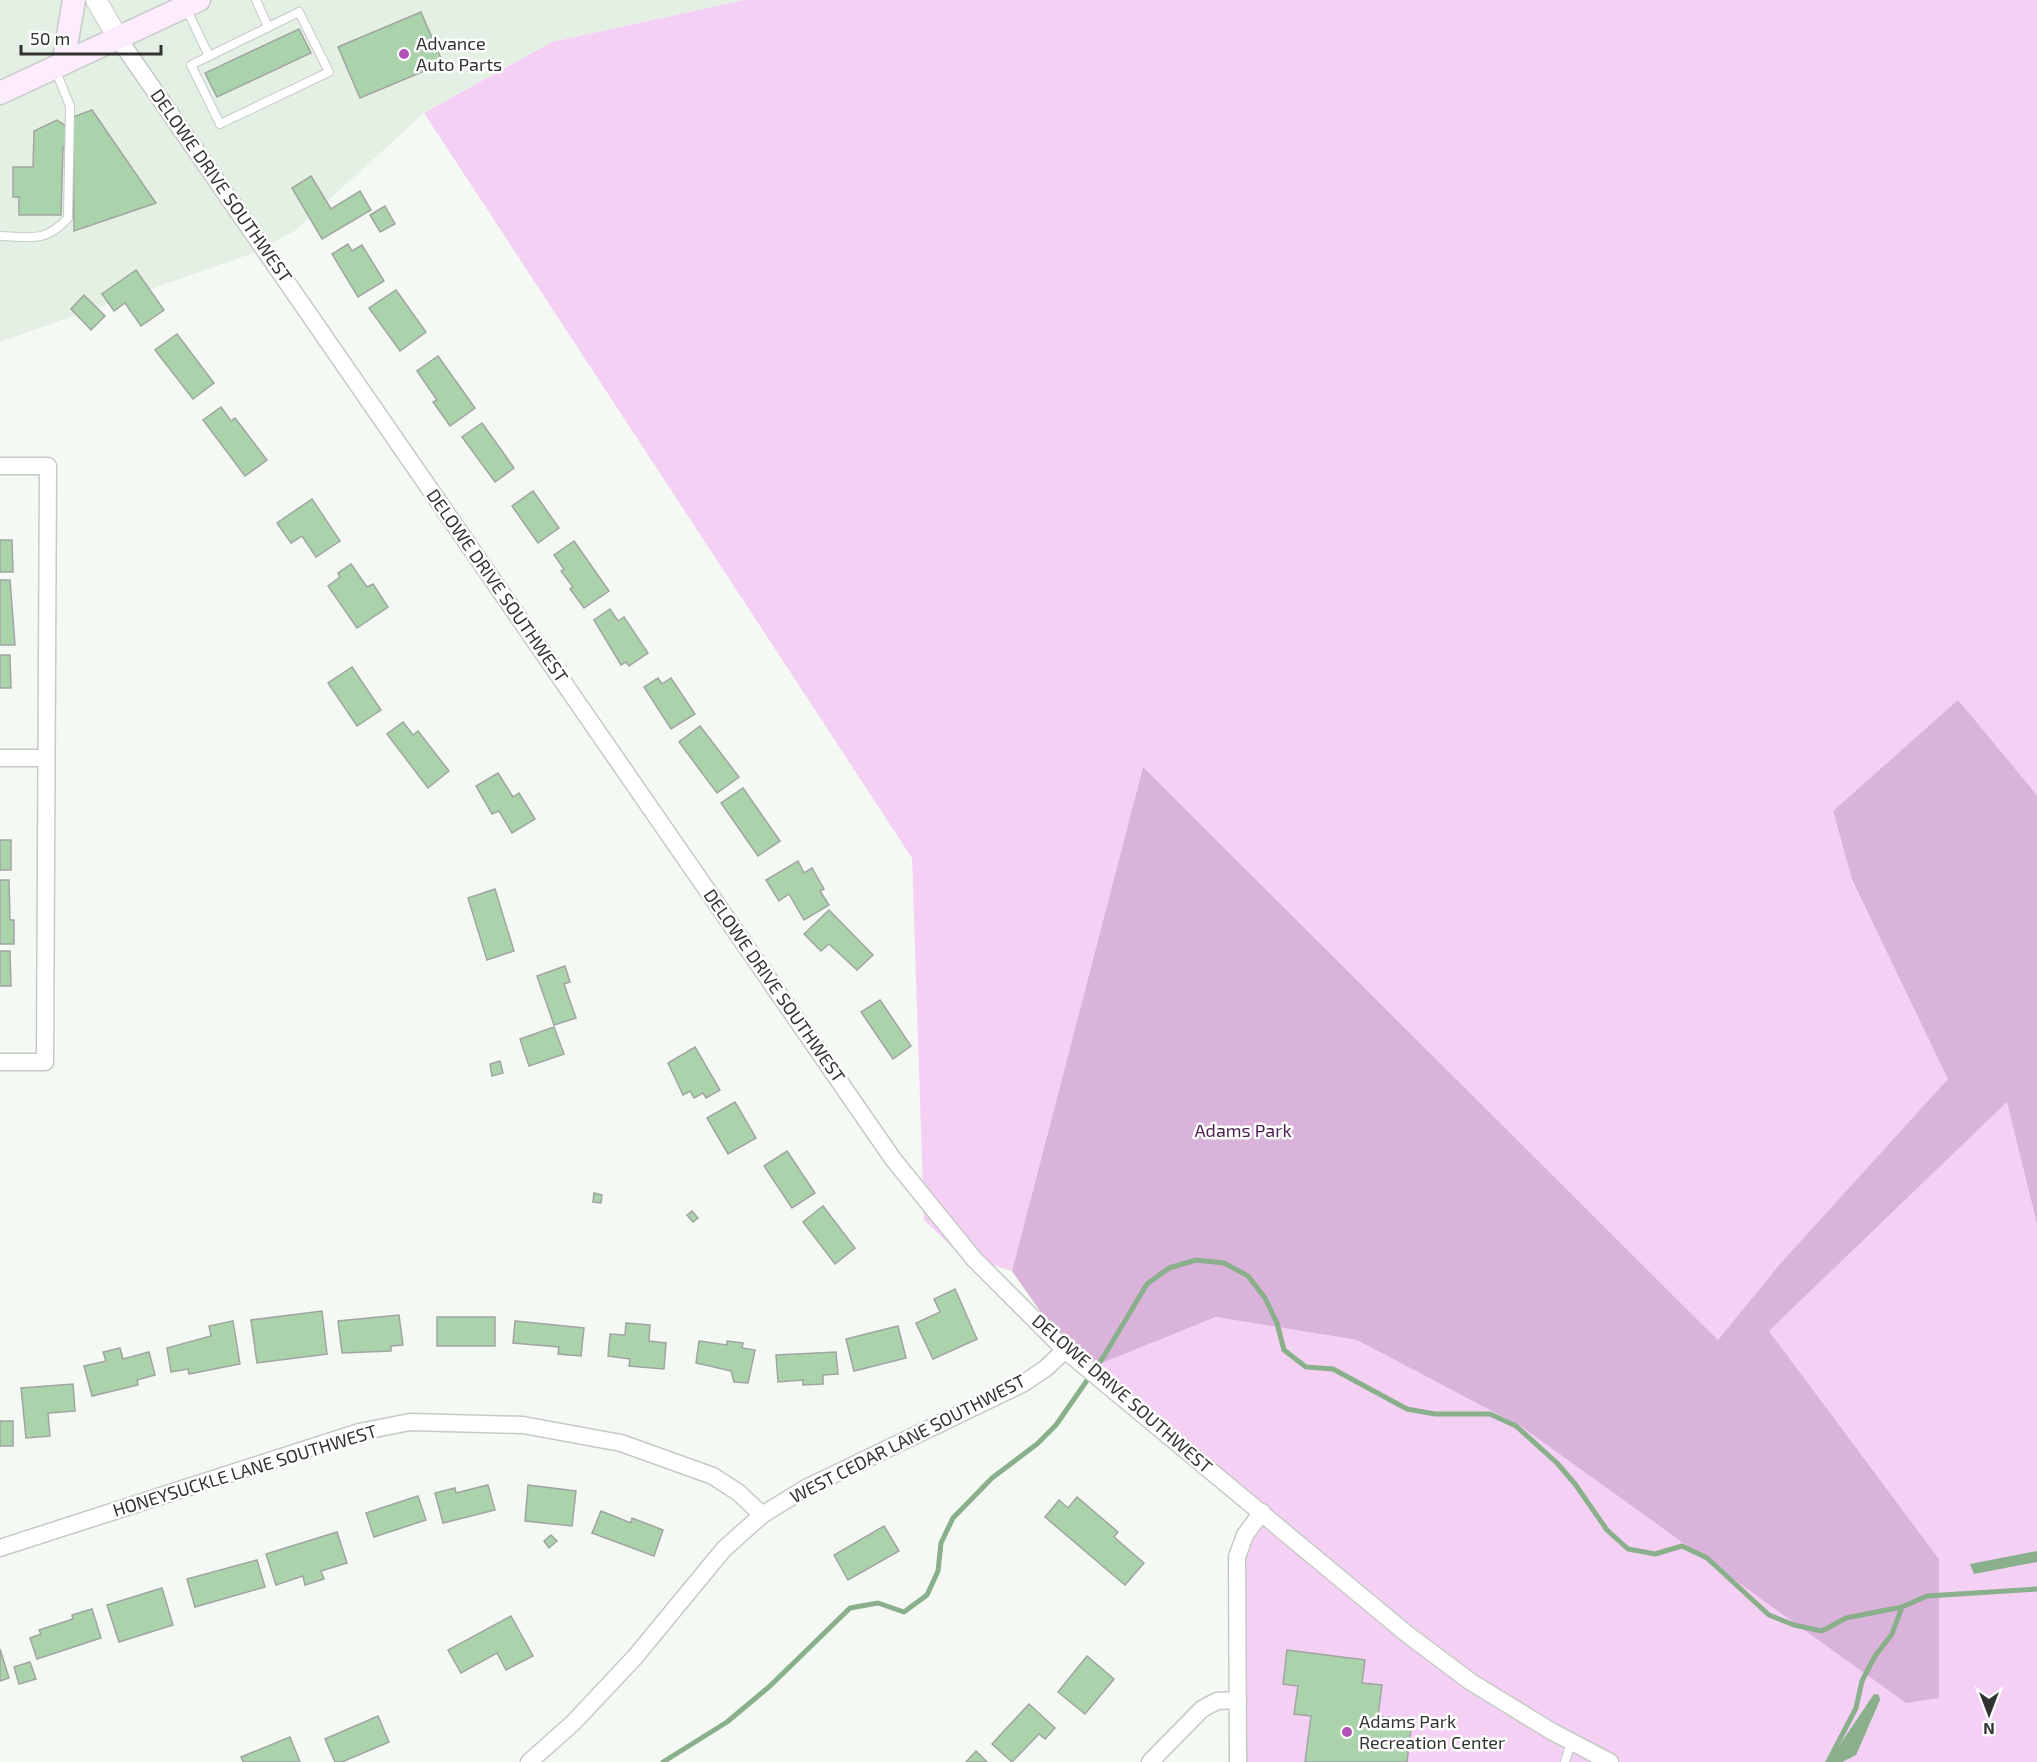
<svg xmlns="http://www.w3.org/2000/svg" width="2037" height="1762" font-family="'Exo 2',sans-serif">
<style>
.built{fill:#e5f0e5}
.green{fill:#f5d0f5}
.forest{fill:#dab3da}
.water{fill:#89b08a}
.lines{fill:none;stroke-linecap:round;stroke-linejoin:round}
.stream{stroke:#89b08a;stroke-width:5}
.building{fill:#aad3ac;stroke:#a1a5a1;stroke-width:1.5}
.service-casing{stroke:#c6cac6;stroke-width:10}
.minor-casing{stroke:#c6cac6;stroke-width:19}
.tertiary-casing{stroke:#c6cac6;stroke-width:22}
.secondary-casing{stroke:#c6cac6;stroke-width:25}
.service{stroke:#fff;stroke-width:8}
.minor{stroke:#fff;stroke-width:16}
.tertiary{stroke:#fff;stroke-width:20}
.secondary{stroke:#fcecfd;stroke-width:22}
.poi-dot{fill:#b451b8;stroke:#fff;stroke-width:2}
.labels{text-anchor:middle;stroke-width:5;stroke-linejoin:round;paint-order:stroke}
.poi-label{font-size:18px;fill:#313331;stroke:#fff;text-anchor:start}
.street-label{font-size:18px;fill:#313331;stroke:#fff}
.park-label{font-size:18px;fill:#4b1d4d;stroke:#fff}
</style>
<rect width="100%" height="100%" fill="#f4f9f4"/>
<polygon class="built" points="0,0 744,0 552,42 424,113 296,230 259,251 0,342"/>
<g class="green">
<polygon points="744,0 2037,0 2037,795 1958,701 1833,811 1852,881 1949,1079 1779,1265 1718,1340 1143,767 1012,1271 960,1255 924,1220 912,858 424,113 552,42"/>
<polygon points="2008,1101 2037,1224 2037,1762 1236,1762 1238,1569 1255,1513 1082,1371 1216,1317 1357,1340 1522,1427 1939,1698 1939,1559 1769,1331"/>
</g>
<polygon class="forest" points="1958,700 2037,795 2037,1224 2007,1102 1769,1331 1939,1559 1939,1698 1906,1703 1522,1427 1357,1340 1216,1317 1082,1371 1012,1271 1143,767 1718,1340 1779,1265 1948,1079 1852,880 1833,811"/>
<g class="water">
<polygon points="2037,1551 2037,1562 1974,1574 1970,1564"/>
<polygon points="1874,1694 1879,1695 1880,1700 1856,1755 1842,1762 1828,1762"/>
</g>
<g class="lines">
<g class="stream">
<polyline points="663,1762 727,1722 770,1686 850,1608 878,1603 904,1612 927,1595 938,1571 941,1543 953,1518 992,1478 1037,1444 1056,1425 1104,1356 1147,1284 1169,1268 1196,1260 1224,1263 1248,1276 1265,1298 1277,1323 1284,1350 1306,1367 1333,1369 1407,1409 1435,1414 1490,1414 1516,1426 1557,1463 1575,1484 1607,1530 1628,1549 1655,1554 1682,1546 1707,1558 1769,1615 1794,1625 1822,1631 1846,1618 1902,1607 1927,1596 2037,1589"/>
<polyline points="1828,1762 1856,1708 1862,1681 1875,1656 1892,1634 1902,1607"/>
</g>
</g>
<g class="building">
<polygon points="421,12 443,63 360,98 338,47"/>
<polygon points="299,29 311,53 217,97 205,73"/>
<polygon points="92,110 156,203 74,231 73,117"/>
<polygon points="57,120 66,126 66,148 63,147 61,215 19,215 19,197 13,197 13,167 33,167 34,131"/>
<polygon points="311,176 331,209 360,191 371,210 322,239 292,188"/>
<polygon points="385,206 395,224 380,232 370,215"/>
<polygon points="348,244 352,251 362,245 384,281 358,297 332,254"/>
<polygon points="136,270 164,310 141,326 125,303 114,311 102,294"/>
<polygon points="396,290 426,332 400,351 369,308"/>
<polygon points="84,295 105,316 91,330 71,309"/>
<polygon points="177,334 214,383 193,399 155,350"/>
<polygon points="438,356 475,408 450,426 433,402 437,400 417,371"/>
<polygon points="221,407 231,421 235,418 267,460 245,476 203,420"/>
<polygon points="482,423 514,468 495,482 462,437"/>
<polygon points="533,491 559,528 538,543 512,506"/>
<polygon points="312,499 340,541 316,557 302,536 291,543 277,523"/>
<polygon points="0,540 12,540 13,572 0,572"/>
<polygon points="574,541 609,591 584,608 570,589 573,587 561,571 564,569 554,555"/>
<polygon points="351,564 367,587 373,584 388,607 357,628 328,586 340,577 338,573"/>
<polygon points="0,580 10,580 15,645 0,645"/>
<polygon points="610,609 618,621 624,617 648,653 629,666 626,662 621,665 594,620"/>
<polygon points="0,655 10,655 11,688 0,688"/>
<polygon points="352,667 381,710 357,726 328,683"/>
<polygon points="658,678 662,684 671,678 695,714 671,729 644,687"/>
<polygon points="403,722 413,735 418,731 449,771 428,788 387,734"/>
<polygon points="700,726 739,777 717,793 679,742"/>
<polygon points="498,773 513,797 519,793 535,819 512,833 499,811 492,814 476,786"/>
<polygon points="743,788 780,841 758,856 721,803"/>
<rect x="0" y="840" width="11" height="30"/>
<polygon points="798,861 804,873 812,868 824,889 820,891 829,905 804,920 789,894 779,901 766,880"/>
<polygon points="0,880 9,880 10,920 14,920 14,944 0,944"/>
<polygon points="495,889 514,951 487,960 468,898"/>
<polygon points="829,910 873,955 857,970 829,944 821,951 804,934"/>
<polygon points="0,951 10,951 11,986 0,986"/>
<polygon points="565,966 570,982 564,984 576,1018 554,1025 537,976"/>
<polygon points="880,1000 911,1046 893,1059 861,1012"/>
<polygon points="554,1027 564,1054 529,1066 520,1039"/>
<polygon points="695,1047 720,1090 706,1098 703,1093 694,1098 690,1091 683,1095 668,1063"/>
<polygon points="500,1061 503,1073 492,1076 490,1064"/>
<polygon points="735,1102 756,1138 728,1154 707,1118"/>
<polygon points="787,1151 815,1193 792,1208 764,1166"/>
<polygon points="594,1193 602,1195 601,1203 593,1202"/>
<polygon points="823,1206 855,1248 835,1264 803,1222"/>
<polygon points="692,1211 698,1218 693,1222 687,1215"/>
<polygon points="955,1289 977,1339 933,1359 916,1323 940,1312 934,1299"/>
<polygon points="322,1311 327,1354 257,1363 251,1320"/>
<polygon points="399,1315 403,1345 391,1346 391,1351 342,1353 338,1321"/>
<rect x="437" y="1317" width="58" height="29"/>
<polygon points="233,1321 240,1364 189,1374 188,1369 171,1372 167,1348 211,1336 209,1326"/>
<polygon points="515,1321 584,1328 581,1356 558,1354 559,1347 513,1343"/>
<polygon points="626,1323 650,1325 649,1341 666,1343 664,1369 629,1366 630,1359 608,1356 610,1334 625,1335"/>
<polygon points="898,1326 906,1358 854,1371 846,1339"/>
<polygon points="699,1341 727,1345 727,1341 743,1343 742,1348 755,1350 748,1383 734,1382 731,1371 696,1363"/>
<polygon points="120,1348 123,1359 149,1352 155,1375 137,1380 138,1385 92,1396 84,1366 106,1361 103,1352"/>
<polygon points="836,1352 838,1374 823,1375 823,1384 803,1385 803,1380 778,1382 776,1355"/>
<polygon points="73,1384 75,1411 48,1413 50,1436 26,1438 21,1388"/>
<rect x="0" y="1421" width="13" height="25"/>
<polygon points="488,1485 495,1510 443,1523 435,1493 455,1488 456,1493"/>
<polygon points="528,1485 576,1491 572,1526 525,1521"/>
<polygon points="418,1496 426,1520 374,1537 366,1513"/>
<polygon points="1077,1497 1118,1532 1114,1537 1144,1563 1125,1585 1045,1517 1059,1500 1068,1508"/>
<polygon points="601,1511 631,1523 632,1518 663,1530 654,1556 592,1533"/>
<polygon points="884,1526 899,1551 848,1580 834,1555"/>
<polygon points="337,1532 347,1563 321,1571 324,1579 305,1585 303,1576 276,1585 266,1554"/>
<polygon points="551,1535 557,1541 549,1548 544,1541"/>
<polygon points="257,1560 265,1587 195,1607 187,1579"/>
<polygon points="162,1588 173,1625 119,1642 107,1605"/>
<polygon points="92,1609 101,1638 37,1659 30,1638 41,1634 39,1630 73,1619 72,1615"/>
<polygon points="511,1616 533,1656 506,1670 497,1653 461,1673 448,1650"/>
<polygon points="0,1649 9,1678 0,1681"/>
<polygon points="1287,1650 1365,1660 1362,1683 1382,1685 1378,1716 1412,1720 1407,1762 1305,1762 1311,1716 1294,1714 1298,1686 1283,1684"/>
<polygon points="1087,1656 1114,1679 1085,1714 1058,1692"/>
<polygon points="30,1662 36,1679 19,1684 14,1667"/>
<polygon points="1029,1704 1055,1728 1045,1739 1039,1734 1012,1762 992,1744"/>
<polygon points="378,1716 389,1742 342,1762 335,1762 325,1739"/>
<polygon points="290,1737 300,1762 243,1762 241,1757"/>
<polygon points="976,1751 987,1762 966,1762"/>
</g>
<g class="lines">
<g class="service-casing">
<g id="service">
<polyline points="256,0 268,27"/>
<polyline points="186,8 209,56"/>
<polygon points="299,12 329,72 220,124 191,65"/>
<path d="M 0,236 C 32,237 45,243 68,218 L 70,106 L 55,69"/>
<polyline points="1565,1762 1571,1742"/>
</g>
</g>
<g class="minor-casing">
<g id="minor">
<polyline points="118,38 893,1159 974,1259 1065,1350 1407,1634 1471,1682 1551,1731 1610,1762"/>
<polyline points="0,466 48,466 45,1062 0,1062"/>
<polyline points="0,758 46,758"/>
<polyline points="0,1548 359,1432 410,1422 523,1425 621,1443 713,1476 739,1493 762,1515"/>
<polyline points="529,1762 573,1723 635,1657 724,1549 762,1515 806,1488 1024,1383 1046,1368 1065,1350"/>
<polyline points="1150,1762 1202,1709 1217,1701 1238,1700"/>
<polyline points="1238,1762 1237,1557 1245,1535 1262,1512"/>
</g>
</g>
<g class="tertiary-casing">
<polyline id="tertiary" points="96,0 118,38"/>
</g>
<g class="secondary-casing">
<g id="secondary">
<polyline points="63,64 74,0"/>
<polyline points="0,93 199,0"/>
</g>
</g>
<use href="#service" class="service"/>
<use href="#minor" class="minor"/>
<use href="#tertiary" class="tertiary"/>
<use href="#secondary" class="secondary"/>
</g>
<g class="poi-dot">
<circle cx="404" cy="54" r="6"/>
<circle cx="1347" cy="1732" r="6"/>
</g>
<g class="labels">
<g class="poi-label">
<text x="416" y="50">Advance<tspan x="416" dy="21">Auto Parts</tspan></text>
<text x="1359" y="1728">Adams Park<tspan x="1359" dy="21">Recreation Center</tspan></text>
</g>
<g class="street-label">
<text transform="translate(221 186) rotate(55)" y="6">DELOWE DRIVE SOUTHWEST</text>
<text transform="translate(497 586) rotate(55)" y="6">DELOWE DRIVE SOUTHWEST</text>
<text transform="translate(774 986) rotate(55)" y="6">DELOWE DRIVE SOUTHWEST</text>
<text transform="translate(1122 1394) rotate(41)" y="6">DELOWE DRIVE SOUTHWEST</text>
<text transform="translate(908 1439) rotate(-27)" y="6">WEST CEDAR LANE SOUTHWEST</text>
<text transform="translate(245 1471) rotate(-17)" y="6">HONEYSUCKLE LANE SOUTHWEST</text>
</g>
<g class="park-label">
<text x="1243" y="1137">Adams Park</text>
</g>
</g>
<g transform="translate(1989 1714) rotate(180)" stroke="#ffffff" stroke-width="4.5" paint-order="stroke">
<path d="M0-4.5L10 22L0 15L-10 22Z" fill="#313331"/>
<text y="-9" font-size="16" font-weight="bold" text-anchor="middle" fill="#313331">N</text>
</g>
<path d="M21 45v9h140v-9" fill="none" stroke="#313331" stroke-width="3"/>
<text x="30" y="45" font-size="18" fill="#313331" stroke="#ffffff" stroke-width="4.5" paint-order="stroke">50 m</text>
</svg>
